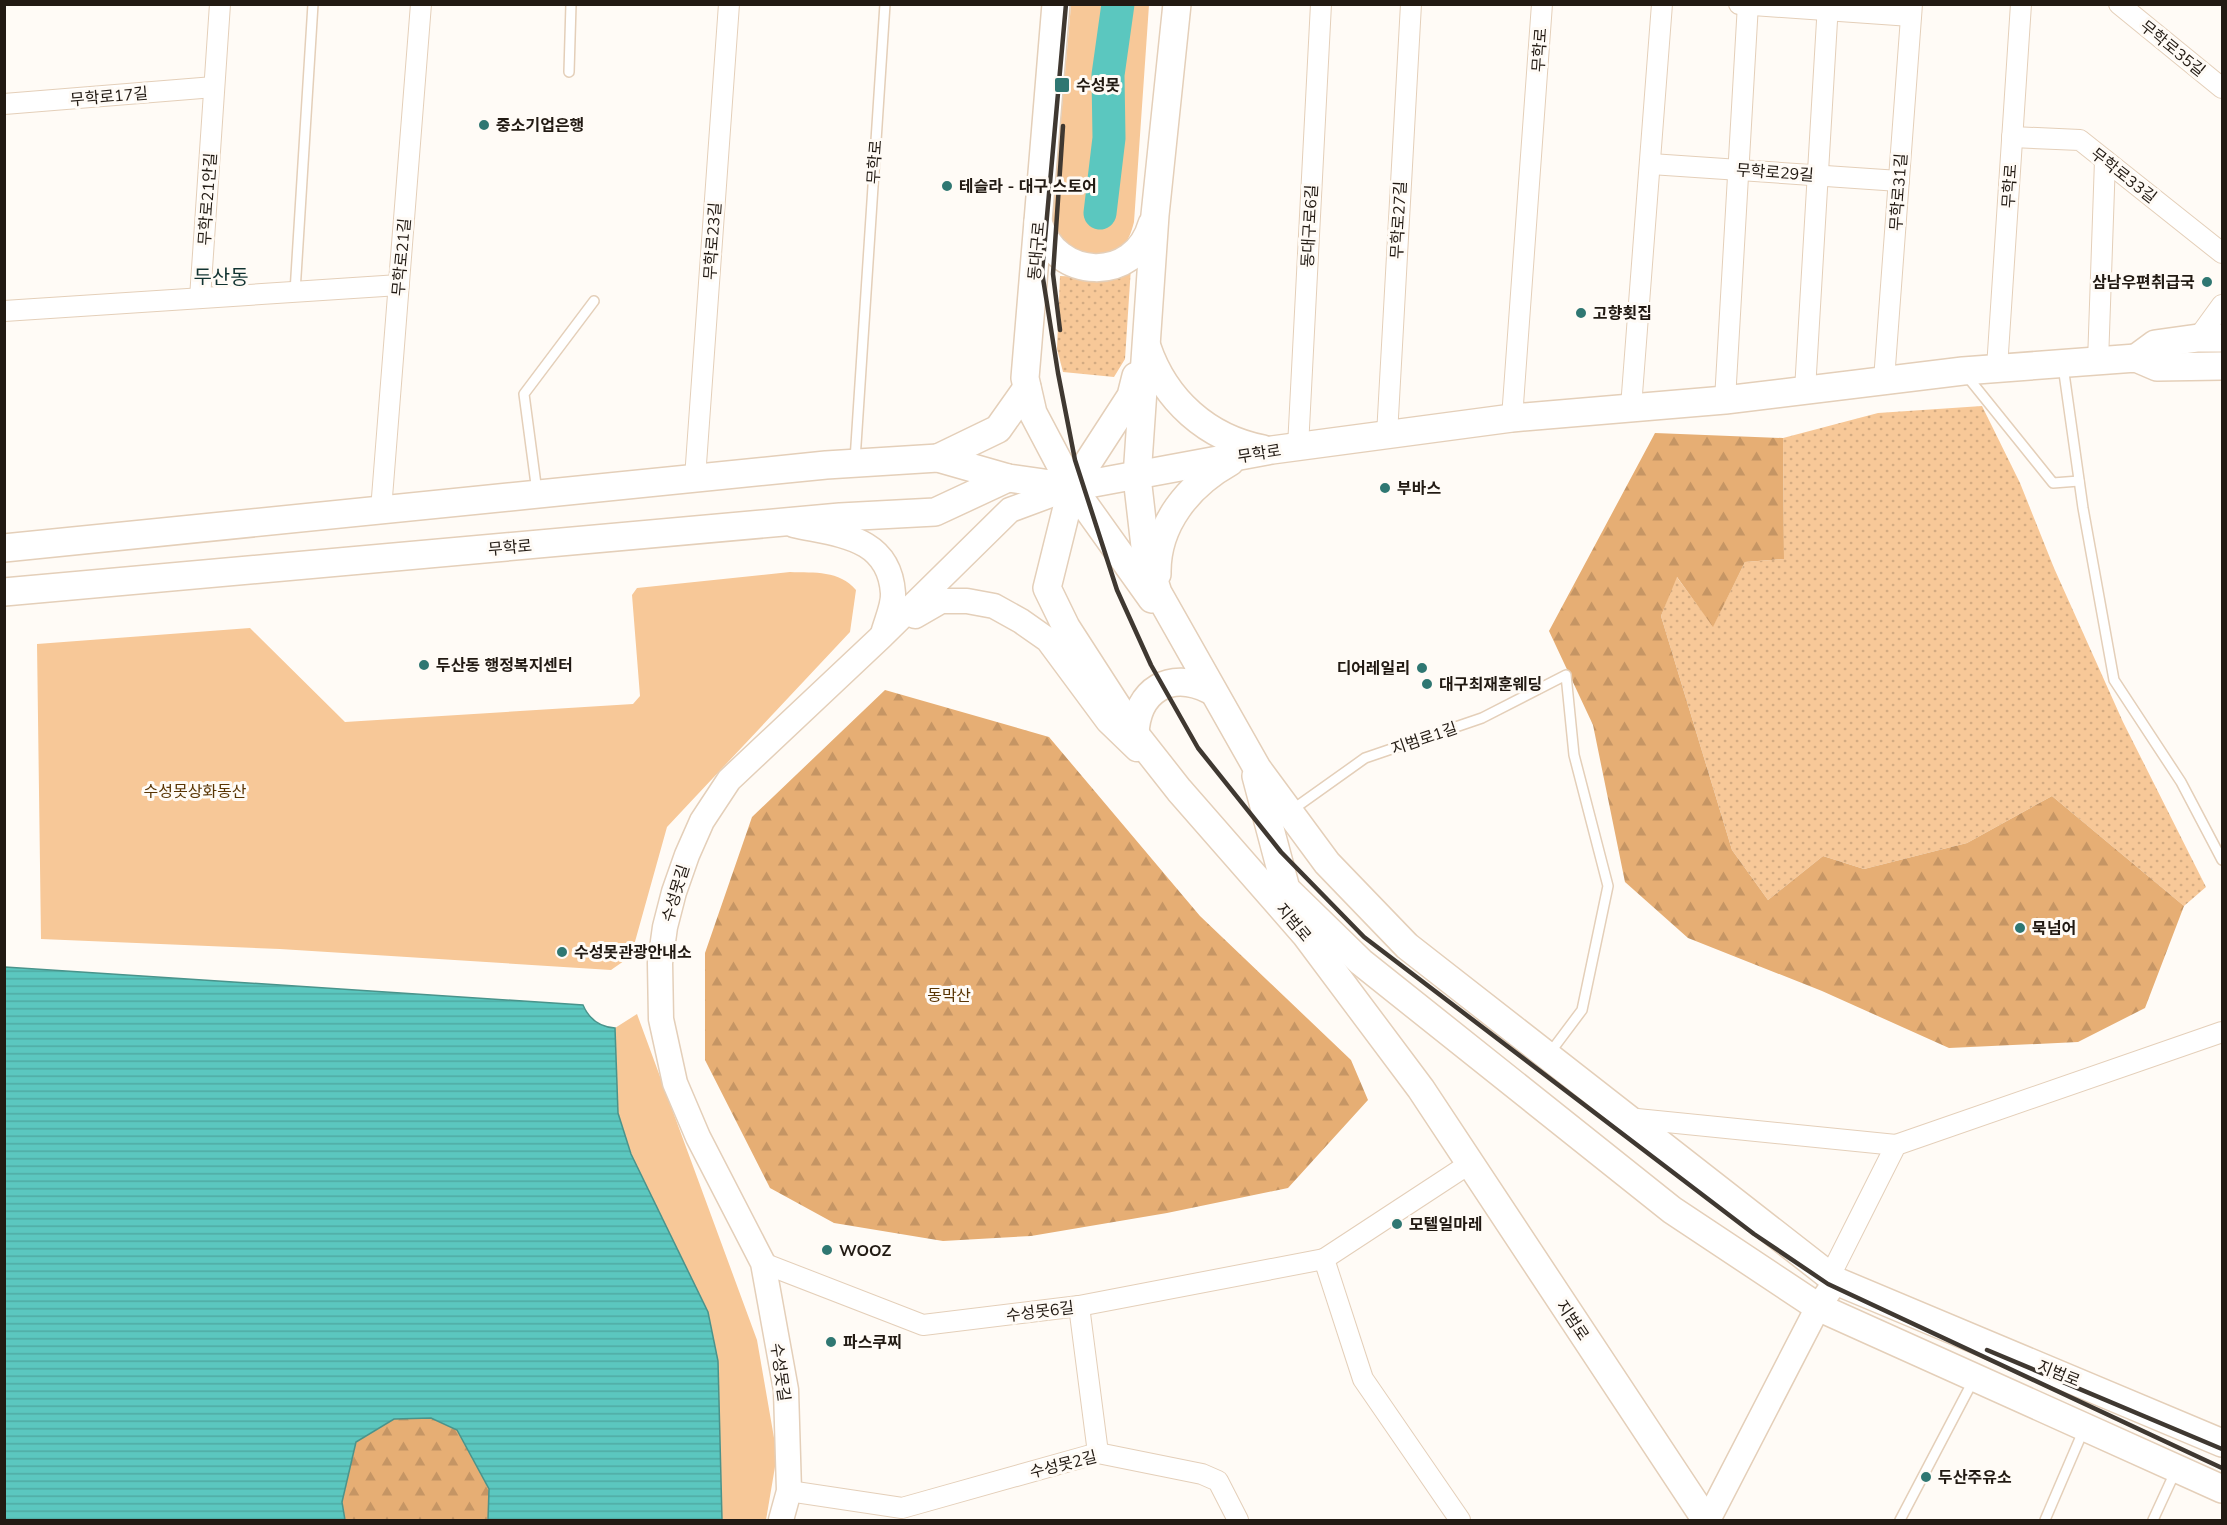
<svg xmlns="http://www.w3.org/2000/svg" width="2227" height="1525" font-family="'Nunito Sans','Noto Sans KR',sans-serif">
<style>
.grass{fill:url(#grass-dots)}
.forest{fill:url(#forest-firs)}
.park{fill:#f7c898}
.water{fill:url(#water-rules);stroke:#4a938b;stroke-width:1.5}
.lines{fill:none;stroke-linecap:round;stroke-linejoin:round}
.river{stroke:#5bc7bf;stroke-width:33}
.service-casing{stroke:#e4cfb9;stroke-width:12}
.minor-casing{stroke:#e4cfb9;stroke-width:22}
.tertiary-casing{stroke:#e4cfb9;stroke-width:27}
.secondary-casing{stroke:#e4cfb9;stroke-width:30}
.service{stroke:#fff;stroke-width:9}
.minor{stroke:#fff;stroke-width:20}
.tertiary{stroke:#fff;stroke-width:24}
.secondary{stroke:#fff;stroke-width:27}
.rail{stroke:#3f3831;stroke-width:4.5}
.poi-dot{fill:#2f7772;stroke:#fffbf6;stroke-width:2}
.labels{text-anchor:middle;stroke-width:6;stroke-linejoin:round;paint-order:stroke}
.street-label{font-size:16px;fill:#221a13;stroke:#fffbf6}
.poi-label{font-size:16px;font-weight:bold;fill:#221a13;stroke:#fffbf6;text-anchor:start}
.park-label{font-size:16px;fill:#593504;stroke:#fffbf6}
.quarter-label{font-size:20px;fill:#113331;stroke:#fffbf6}
</style>
<defs>
<pattern id="grass-dots" width="8" height="8" patternUnits="userSpaceOnUse" patternTransform="scale(1.5)"><rect width="8" height="8" fill="#f7c898"/><path d="M2 2h.1M6 6h.1" fill="none" stroke="#d3ab82" stroke-width="1.8" stroke-linecap="round"/></pattern>
<pattern id="forest-firs" width="22" height="20" patternUnits="userSpaceOnUse" patternTransform="scale(1.5)"><rect width="22" height="20" fill="#e6ae74"/><path d="M5 1l3.5 6h-7zM16 11l3.5 6h-7z" fill="#c59564"/></pattern>
<pattern id="water-rules" width="6" height="5" patternUnits="userSpaceOnUse" patternTransform="scale(1.5)"><rect width="6" height="5" fill="#5bc7bf"/><path d="M0 2.5h6" fill="none" stroke="#4faaa3"/></pattern>
</defs>
<rect width="100%" height="100%" fill="#fffbf6"/>
<g class="grass">
<polygon points="1131,267 1125,359 1114,377 1063,372 1057,349 1060,276 1111,278"/>
<polygon points="1982,406 2020,483 2054,568 2123,722 2206,887 2184,906 2052,796 1967,843 1864,869 1823,856 1768,900 1732,850 1661,616 1676,576 1713,626 1745,562 1784,559 1783,438 1878,413"/>
</g>
<g class="forest">
<polygon points="1655,433 1783,438 1784,559 1745,562 1713,627 1677,577 1661,616 1732,850 1768,900 1823,856 1864,869 1967,843 2052,796 2184,906 2145,1008 2078,1042 1949,1048 1822,991 1688,938 1625,882 1593,725 1549,631"/>
<polygon points="885,690 1049,737 1200,916 1351,1060 1368,1100 1288,1188 1167,1213 1031,1236 943,1241 834,1223 770,1188 705,1060 705,953 752,817"/>
<polygon points="431,1418 458,1430 489,1489 488,1520 345,1520 342,1502 356,1442 394,1419"/>
</g>
<g class="park">
<path d="M 1071,5 L 1149,5 L 1134,222 C 1127,251 1116,253 1089,260 L 1056,236 L 1052,219 Z"/>
<path d="M 790,572 C 815,573 839,570 856,590 L 850,632 L 667,827 L 631,956 L 611,970 L 280,949 L 41,939 L 37,644 L 250,628 L 345,722 L 633,704 L 640,696 L 632,595 L 637,588 Z"/>
<polygon points="637,1014 757,1340 777,1455 766,1520 722,1520 718,1361 708,1312 631,1154 618,1113 615,1028"/>
</g>
<path class="water" d="M 5,967 L 583,1005 C 589,1019 600,1027 615,1028 L 618,1113 L 631,1154 L 708,1312 L 718,1361 L 722,1520 L 488,1520 L 489,1489 L 457,1430 L 431,1418 L 394,1419 L 356,1442 L 342,1502 L 345,1520 L 5,1520 Z"/>
<g class="lines">
<polyline class="river" points="1100,213 1109,138 1108,75 1118,4"/>
<g class="service-casing">
<g id="service">
<polyline points="569,72 571,4"/>
<polyline points="295,292 313,4"/>
<polyline points="2063,366 2083,508 2114,680 2181,782 2222,860"/>
<polyline points="1966,375 2053,483 2079,481"/>
<polyline points="855,460 885,4"/>
<polyline points="537,492 524,394 594,301"/>
<polyline points="1292,810 1365,758 1482,718 1566,675 1574,755 1608,886 1582,1010 1549,1054"/>
<polyline points="1900,1520 1974,1379"/>
<polyline points="2045,1520 2084,1429"/>
<polyline points="2153,1520 2176,1470"/>
</g>
</g>
<g class="minor-casing">
<g id="minor">
<polyline points="1739,4 1911,16"/>
<polyline points="2119,4 2222,88"/>
<polyline points="4,104 214,87"/>
<polyline points="2012,137 2080,140 2222,253"/>
<polyline points="1651,164 1899,181"/>
<polyline points="200,298 220,4"/>
<polyline points="4,311 399,285"/>
<polyline points="2198,338 2222,305"/>
<polyline points="2098,362 2105,160"/>
<polyline points="1997,368 2021,4"/>
<polyline points="1884,380 1912,4"/>
<polyline points="1805,390 1828,4"/>
<polyline points="1725,400 1748,4"/>
<polyline points="1631,407 1662,4"/>
<polyline points="1512,418 1542,4"/>
<polyline points="1387,435 1411,4"/>
<polyline points="1298,447 1321,4"/>
<polyline points="695,478 729,4"/>
<polyline points="381,510 421,4"/>
<polyline points="1627,1118 1896,1145"/>
<polyline points="763,1263 923,1325 1079,1306 1324,1259"/>
<polyline points="1830,1276 1896,1145 2222,1032"/>
<polyline points="1079,1306 1098,1453"/>
<polyline points="789,1491 902,1508 1098,1453 1202,1474 1218,1481 1238,1520"/>
<polyline points="1460,1520 1363,1379 1324,1259 1469,1164"/>
</g>
</g>
<g class="tertiary-casing">
<g id="tertiary">
<path d="M 794,525 C 838,535 889,536 893,593 C 894,605 886,622 883,634"/>
<polyline points="915,616 941,601 967,601 994,606 1021,621 1048,640 1108,721 1137,749"/>
<polyline points="781,1520 789,1491 786,1390 763,1263 698,1137 675,1083 661,1019 660,963 665,927 674,892 687,855 702,821 729,780 882,636 1010,510 1072,487"/>
<polyline points="1708,1520 1818,1307 1836,1281"/>
</g>
</g>
<g class="secondary-casing">
<g id="secondary">
<polyline points="1056,4 1025,378 1033,413 1072,487 1152,599"/>
<polyline points="1177,4 1155,215 1137,477 1146,555 1158,593 1257,768 1327,863 1407,946 1836,1281 2222,1443"/>
<path d="M 1038,222 C 1055,281 1135,284 1152,224"/>
<path d="M 1147,347 C 1165,400 1207,438 1263,449"/>
<polyline points="2136,358 2155,344 2198,338 2222,338"/>
<polyline points="1136,376 1131,396 1072,487 1047,588 1066,627 1135,734 1179,790 1305,934 1421,1089 1706,1520"/>
<polyline points="938,458 998,429 1027,388"/>
<polyline points="4,548 826,465 938,458 1008,478 1072,487 1272,450 1512,418 1725,400 1963,371 2136,358 2157,367 2222,366"/>
<path d="M 1157,574 C 1156,524 1189,485 1230,462"/>
<polyline points="4,592 840,517 935,512 1008,478"/>
<path d="M 1135,734 C 1137,690 1170,670 1210,690"/>
<polyline points="1256,776 1286,889 1361,962 1672,1210 1818,1307 2222,1489"/>
</g>
</g>
<use href="#service" class="service"/>
<use href="#minor" class="minor"/>
<use href="#tertiary" class="tertiary"/>
<use href="#secondary" class="secondary"/>
<g class="rail">
<polyline points="1066,4 1042,272 1058,373 1075,460 1117,590 1151,665 1198,748 1281,852 1364,937 1754,1234 1828,1284 2222,1468"/>
<polyline points="1060,330 1053,274 1063,126"/>
<polyline points="1987,1350 2222,1449"/>
</g>
</g>
<g class="poi-dot">
<rect x="1054" y="77" width="16" height="16" rx="3"/>
<circle cx="484" cy="125" r="6"/>
<circle cx="947" cy="186" r="6"/>
<circle cx="2207" cy="282" r="6"/>
<circle cx="1581" cy="313" r="6"/>
<circle cx="1385" cy="488" r="6"/>
<circle cx="424" cy="665" r="6"/>
<circle cx="1422" cy="668" r="6"/>
<circle cx="1427" cy="684" r="6"/>
<circle cx="2020" cy="928" r="6"/>
<circle cx="562" cy="952" r="6"/>
<circle cx="1397" cy="1224" r="6"/>
<circle cx="827" cy="1250" r="6"/>
<circle cx="831" cy="1342" r="6"/>
<circle cx="1926" cy="1477" r="6"/>
</g>
<g class="labels">
<g class="street-label">
<text transform="translate(2173 48) rotate(39)" y="6">무학로35길</text>
<text transform="translate(1539 50) rotate(-86)" y="6">무학로</text>
<text transform="translate(109 96) rotate(-5)" y="6">무학로17길</text>
<text transform="translate(874 162) rotate(-86)" y="6">무학로</text>
<text transform="translate(1775 172) rotate(4)" y="6">무학로29길</text>
<text transform="translate(2124 175) rotate(38)" y="6">무학로33길</text>
<text transform="translate(2009 186) rotate(-86)" y="6">무학로</text>
<text transform="translate(1898 192) rotate(-86)" y="6">무학로31길</text>
<text transform="translate(207 199) rotate(-86)" y="6">무학로21안길</text>
<text transform="translate(1398 220) rotate(-87)" y="6">무학로27길</text>
<text transform="translate(1309 226) rotate(-87)" y="6">동대구로6길</text>
<text transform="translate(712 241) rotate(-86)" y="6">무학로23길</text>
<text transform="translate(1036 251) rotate(-85)" y="6">동대구로</text>
<text transform="translate(401 257) rotate(-85)" y="6">무학로21길</text>
<text transform="translate(1259 453) rotate(-9)" y="6">무학로</text>
<text transform="translate(510 547) rotate(-5)" y="6">무학로</text>
<text transform="translate(1424 738) rotate(-19)" y="6">지범로1길</text>
<text transform="translate(675 893) rotate(-73)" y="6">수성못길</text>
<text transform="translate(1294 922) rotate(50)" y="6">지범로</text>
<text transform="translate(1040 1311) rotate(-7)" y="6">수성못6길</text>
<text transform="translate(1573 1320) rotate(56)" y="6">지범로</text>
<text transform="translate(781 1372) rotate(82)" y="6">수성못길</text>
<text transform="translate(2059 1373) rotate(22)" y="6">지범로</text>
<text transform="translate(1063 1464) rotate(-14)" y="6">수성못2길</text>
</g>
<g class="poi-label">
<text x="1076" y="91">수성못</text>
<text x="496" y="131">중소기업은행</text>
<text x="959" y="192">테슬라 - 대구 스토어</text>
<text x="2195" y="288" text-anchor="end">삼남우편취급국</text>
<text x="1593" y="319">고향횟집</text>
<text x="1397" y="494">부바스</text>
<text x="436" y="671">두산동 행정복지센터</text>
<text x="1410" y="674" text-anchor="end">디어레일리</text>
<text x="1439" y="690">대구최재훈웨딩</text>
<text x="2032" y="934">묵넘어</text>
<text x="574" y="958">수성못관광안내소</text>
<text x="1409" y="1230">모텔일마레</text>
<text x="839" y="1256">WOOZ</text>
<text x="843" y="1348">파스쿠찌</text>
<text x="1938" y="1483">두산주유소</text>
</g>
<g class="park-label">
<text x="195" y="797">수성못상화동산</text>
<text x="949" y="1001">동막산</text>
</g>
<g class="quarter-label">
<text x="221" y="284">두산동</text>
</g>
</g>
<rect width="2227" height="1525" fill="none" stroke="#221a13" stroke-width="12"/>
</svg>
